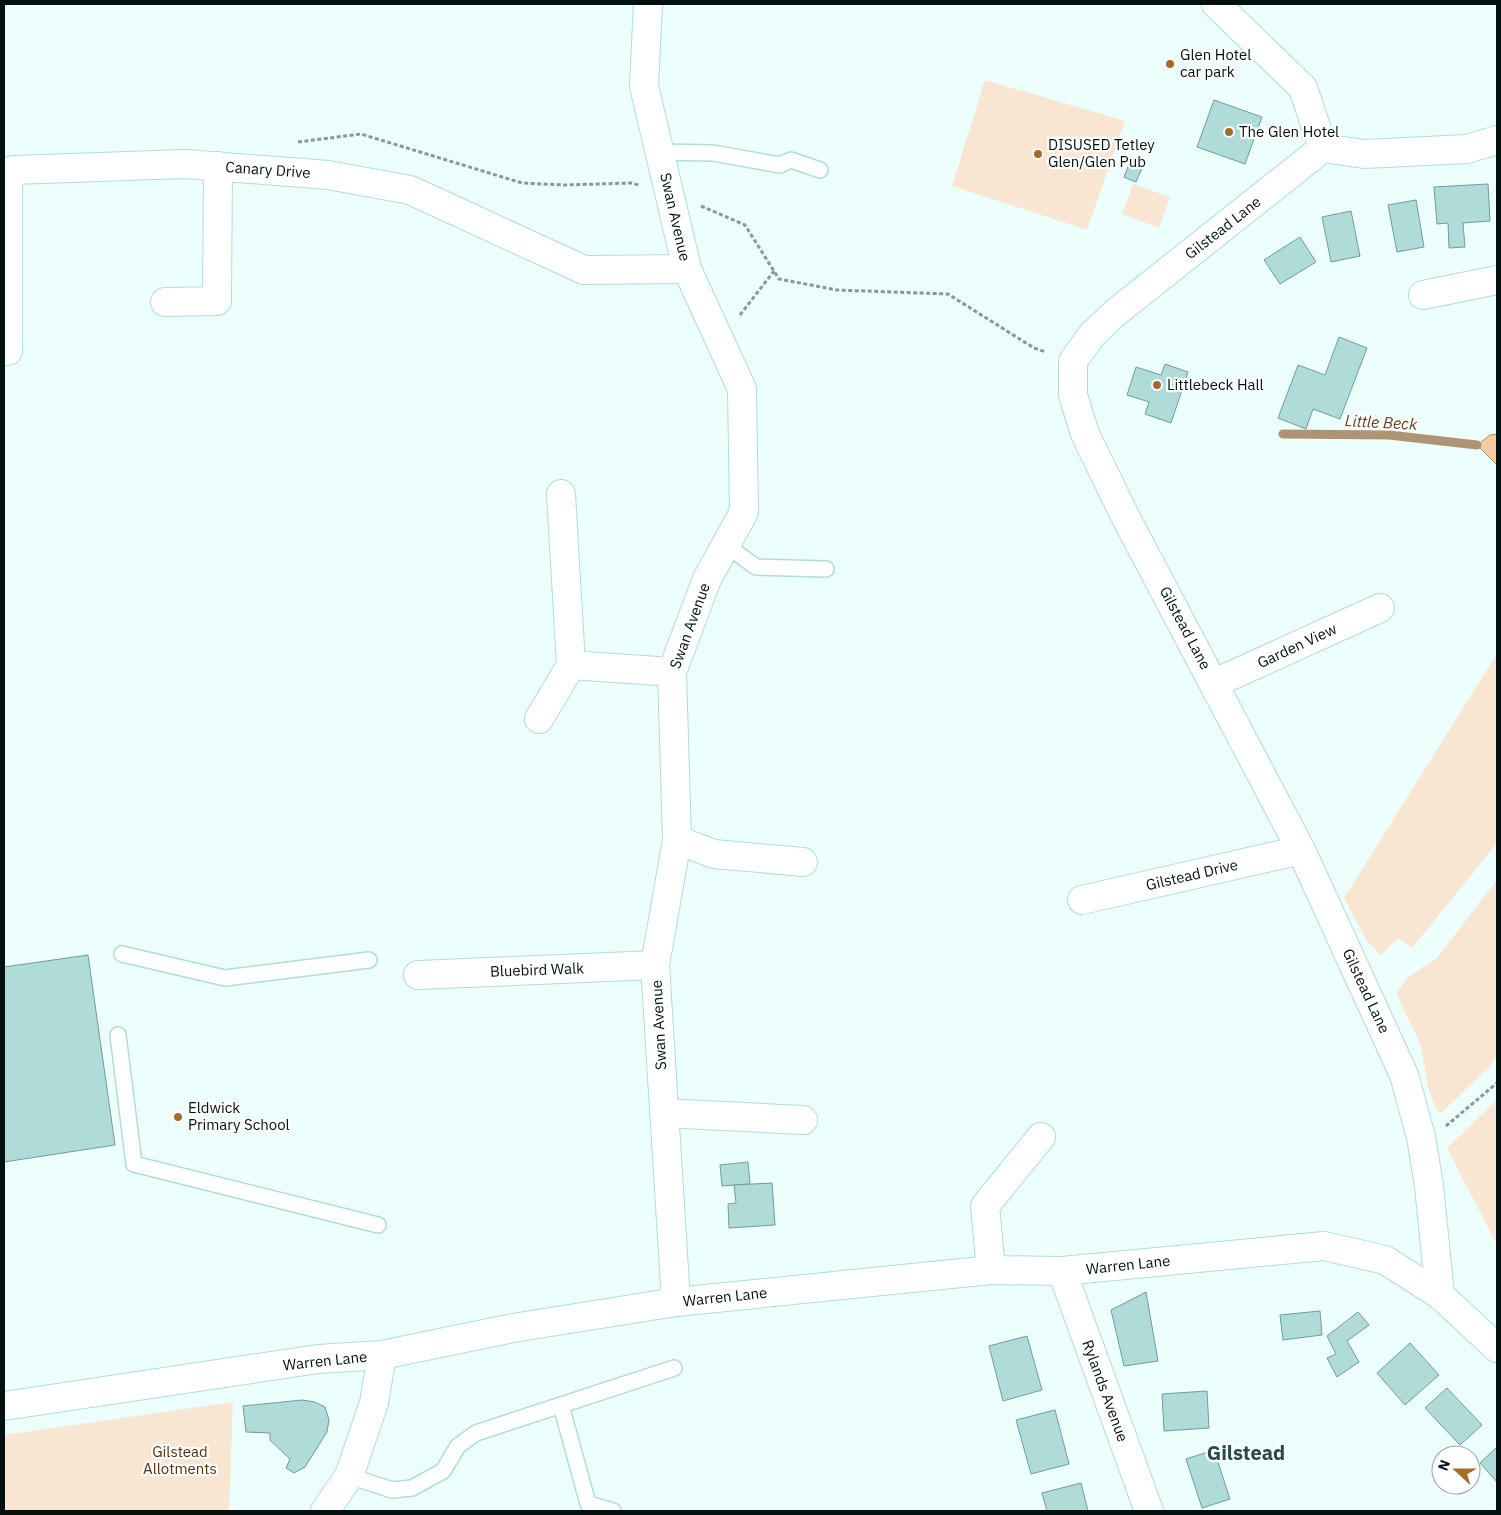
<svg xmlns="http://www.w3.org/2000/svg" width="1501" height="1515" font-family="'IBM Plex Sans',sans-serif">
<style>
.green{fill:#f8e6d3}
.water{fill:#f7cc9e;stroke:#ae9473}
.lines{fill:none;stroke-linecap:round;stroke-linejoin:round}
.stream{stroke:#ae9473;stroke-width:9}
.building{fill:#afdbd8;stroke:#729c99}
.service-casing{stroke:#b0dcd9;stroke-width:18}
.minor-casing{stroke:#b0dcd9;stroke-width:30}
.tertiary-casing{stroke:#b0dcd9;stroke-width:30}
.path{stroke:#879896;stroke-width:3;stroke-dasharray:4 2.5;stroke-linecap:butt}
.service{stroke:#fff;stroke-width:15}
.minor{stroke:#fff;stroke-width:28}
.tertiary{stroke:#fff;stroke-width:28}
.poi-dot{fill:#a36c28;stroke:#fff;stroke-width:2}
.labels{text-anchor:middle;stroke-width:4.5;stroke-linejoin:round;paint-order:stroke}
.poi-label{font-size:15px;fill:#021010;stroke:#fff;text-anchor:start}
.street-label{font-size:15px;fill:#021010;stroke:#fff}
.park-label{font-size:15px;fill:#4e320f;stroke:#fff}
.water-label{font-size:16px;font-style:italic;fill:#604220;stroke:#fff}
.district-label{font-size:20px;font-weight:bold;fill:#224b49;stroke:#fff}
</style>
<rect width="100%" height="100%" fill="#edfffd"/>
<g class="green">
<polygon points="985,80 1125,121 1087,230 952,186"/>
<polygon points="1133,184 1170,197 1159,228 1122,214"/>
<polygon points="1497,654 1497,843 1412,948 1398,938 1381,955 1367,941 1344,898"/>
<path d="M 1497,880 L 1497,1054 L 1490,1066 L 1440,1114 C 1424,1093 1427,1063 1418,1039 C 1411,1023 1402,1010 1397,993 L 1407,978 L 1437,958 Z"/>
<polygon points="1497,1100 1497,1245 1447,1148"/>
<polygon points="233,1402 229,1511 4,1511 4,1435"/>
</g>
<polygon class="water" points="1497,434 1497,465 1477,445 1490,435"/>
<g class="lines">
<polyline class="stream" points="1283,434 1389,435 1477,445"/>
</g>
<g class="building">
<polygon points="1214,100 1262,117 1245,164 1197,147"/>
<polygon points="1131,159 1144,164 1136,182 1124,177"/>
<polygon points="1488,184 1490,221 1463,223 1465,247 1449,248 1448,223 1437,224 1434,187"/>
<polygon points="1416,200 1424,247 1397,252 1388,205"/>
<polygon points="1351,211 1360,256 1331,262 1322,217"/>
<polygon points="1300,237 1316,262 1280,284 1264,260"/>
<polygon points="1339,337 1367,348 1340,419 1313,409 1306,429 1278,418 1298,365 1325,375"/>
<polygon points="1165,364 1188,372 1171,423 1145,414 1149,402 1127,395 1136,367 1161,375"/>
<polygon points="88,955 115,1145 4,1162 4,967"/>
<polygon points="748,1162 750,1184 722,1186 720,1165"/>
<polygon points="772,1183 775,1225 729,1228 728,1204 736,1203 734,1185"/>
<polygon points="1146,1292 1158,1361 1124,1366 1111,1310"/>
<polygon points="1320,1311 1322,1335 1283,1340 1280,1315"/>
<polygon points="1358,1312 1369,1325 1347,1341 1359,1362 1337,1377 1327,1358 1336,1354 1327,1336"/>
<polygon points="1027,1336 1042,1390 1003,1401 989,1346"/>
<polygon points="1410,1343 1439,1375 1405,1405 1377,1373"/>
<polygon points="1447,1388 1482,1425 1460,1445 1425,1408"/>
<polygon points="1207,1391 1209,1428 1164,1431 1162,1394"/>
<polygon points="302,1400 315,1402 325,1407 329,1420 327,1432 305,1467 294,1473 286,1468 290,1459 270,1440 270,1433 246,1432 243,1406"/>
<polygon points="1055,1410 1069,1464 1031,1474 1016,1420"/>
<polygon points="1497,1447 1497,1482 1480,1463"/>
<polygon points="1214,1450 1230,1499 1202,1508 1186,1459"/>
<polygon points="1081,1483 1088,1511 1047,1511 1042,1493"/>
</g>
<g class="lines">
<g class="service-casing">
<g id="service">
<polyline points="659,152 713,153 780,165 791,160 820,170"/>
<polyline points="726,545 756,567 826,569"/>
<polyline points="122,954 225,978 369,960"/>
<polyline points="118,1035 134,1164 378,1225"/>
<polyline points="561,1405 588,1504 613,1511"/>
<polyline points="349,1476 392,1490 412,1488 443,1471 458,1446 476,1433 674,1368"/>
</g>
</g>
<g class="minor-casing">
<g id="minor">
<polyline points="648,4 644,86 687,269 742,389 744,512 707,579 672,672 677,840 655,965 676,1302"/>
<polyline points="1216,4 1303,88 1323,148"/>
<polyline points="1423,295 1497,280"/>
<polyline points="165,302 217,301 218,166"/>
<polyline points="8,351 8,182 13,170 185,164 328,175 410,190 584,270 687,269"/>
<polyline points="571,665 672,672"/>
<polyline points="1215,683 1380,608"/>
<polyline points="539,719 571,665 561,494"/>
<polyline points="677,840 714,854 803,862"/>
<polyline points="1082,900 1301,850"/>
<polyline points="418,975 655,965"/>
<polyline points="664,1113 803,1120"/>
<polyline points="991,1270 985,1206 1041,1137"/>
<polyline points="1062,1271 1149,1511"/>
<polyline points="1440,1295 1429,1186 1421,1137 1404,1075 1301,850 1126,518 1085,434 1073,395 1073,361 1092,335 1115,313 1323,148 1364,154 1467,149 1497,140"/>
<polyline points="325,1511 349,1476 374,1403 382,1355"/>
</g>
</g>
<g class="tertiary-casing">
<polyline id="tertiary" points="4,1406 318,1359 382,1355 513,1328 676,1302 991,1270 1062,1271 1324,1246 1385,1260 1440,1295 1497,1348"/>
</g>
<g class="path">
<polyline points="298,142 361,134 522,183 564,185 631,183 639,185"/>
<polyline points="701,206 745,225 779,279 837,290 948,294 1034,348 1046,352"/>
<polyline points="740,315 774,271"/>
<polyline points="1446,1126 1497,1083"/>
</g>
<use href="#service" class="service"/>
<use href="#minor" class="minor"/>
<use href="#tertiary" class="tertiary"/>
</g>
<g class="poi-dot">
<circle cx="1170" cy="64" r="5"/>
<circle cx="1229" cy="132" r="5"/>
<circle cx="1038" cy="154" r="5"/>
<circle cx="1157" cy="385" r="5"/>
<circle cx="178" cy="1117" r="5"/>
</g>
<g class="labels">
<g class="poi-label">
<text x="1180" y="60">Glen Hotel<tspan x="1180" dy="17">car park</tspan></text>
<text x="1239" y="137">The Glen Hotel</text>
<text x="1048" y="150">DISUSED Tetley<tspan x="1048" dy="17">Glen/Glen Pub</tspan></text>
<text x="1167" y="390">Littlebeck Hall</text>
<text x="188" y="1113">Eldwick<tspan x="188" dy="17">Primary School</tspan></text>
</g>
<g class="street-label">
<text transform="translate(268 170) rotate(4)" y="5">Canary Drive</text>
<text transform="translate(675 217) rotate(77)" y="5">Swan Avenue</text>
<text transform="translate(1223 228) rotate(-38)" y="5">Gilstead Lane</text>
<text transform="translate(690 626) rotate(-70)" y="5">Swan Avenue</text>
<text transform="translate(1185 628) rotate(62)" y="5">Gilstead Lane</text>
<text transform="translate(1297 646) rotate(-25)" y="5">Garden View</text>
<text transform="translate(1192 875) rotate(-13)" y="5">Gilstead Drive</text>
<text transform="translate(537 970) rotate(-2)" y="5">Bluebird Walk</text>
<text transform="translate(1366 991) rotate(65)" y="5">Gilstead Lane</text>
<text transform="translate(659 1025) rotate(-93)" y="5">Swan Avenue</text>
<text transform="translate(1128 1265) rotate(-6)" y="5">Warren Lane</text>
<text transform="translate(725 1297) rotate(-6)" y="5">Warren Lane</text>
<text transform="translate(325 1361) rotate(-6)" y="5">Warren Lane</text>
<text transform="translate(1105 1391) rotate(70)" y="5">Rylands Avenue</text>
</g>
<g class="park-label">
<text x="180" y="1457">Gilstead<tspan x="180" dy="17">Allotments</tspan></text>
</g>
<g class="water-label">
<text transform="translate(1381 422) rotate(3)" y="6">Little Beck</text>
</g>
<g class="district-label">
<text x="1246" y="1460">Gilstead</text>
</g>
</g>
<rect width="1501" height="1515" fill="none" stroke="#021010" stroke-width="10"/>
<g transform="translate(1456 1470) rotate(291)"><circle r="24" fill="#ffffff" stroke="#9a9f9f"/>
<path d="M0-4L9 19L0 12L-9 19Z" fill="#a36c28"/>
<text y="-8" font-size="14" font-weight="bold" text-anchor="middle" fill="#021010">N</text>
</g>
</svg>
